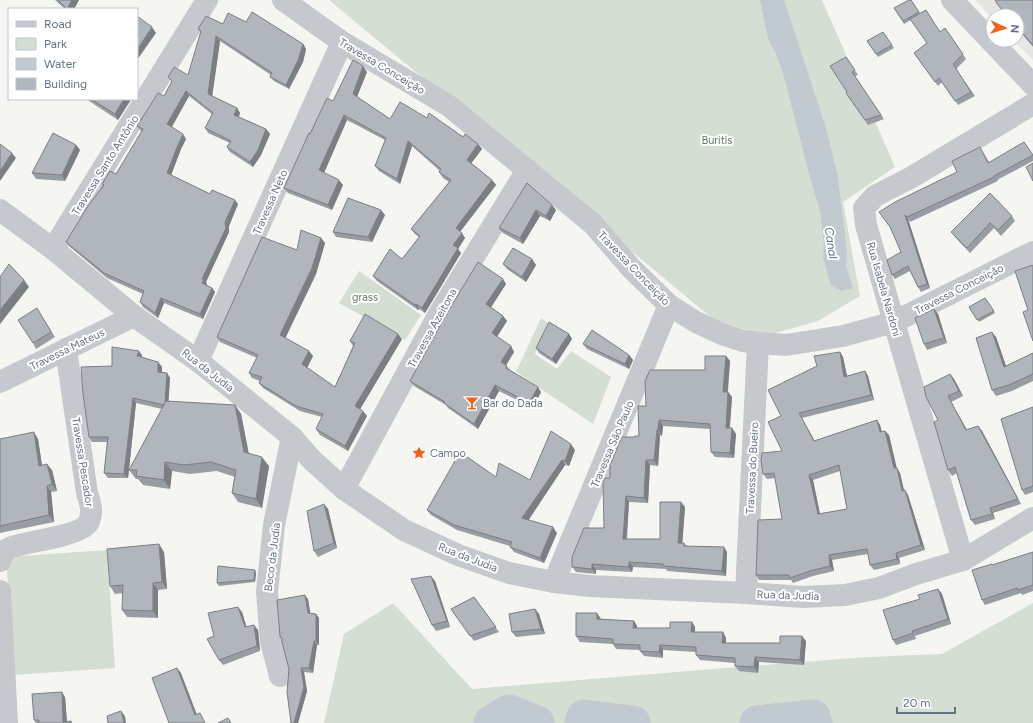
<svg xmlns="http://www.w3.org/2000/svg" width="1033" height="723" font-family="Figtree,sans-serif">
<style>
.built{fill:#e6e7e5}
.green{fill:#d5ded3}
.water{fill:#c1cad0}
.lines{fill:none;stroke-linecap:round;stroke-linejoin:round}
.river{stroke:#c1cad0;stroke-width:35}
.minor{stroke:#c5c8cc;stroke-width:22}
.wall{fill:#979da2;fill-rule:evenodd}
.shaded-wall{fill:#7b7f84}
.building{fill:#b0b6bc;stroke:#7b7f84;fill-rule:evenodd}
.labels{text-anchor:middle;stroke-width:4;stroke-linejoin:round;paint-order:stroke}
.street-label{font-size:11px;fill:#637285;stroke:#fff}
.park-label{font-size:11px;fill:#647c62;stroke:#fff}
.poi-label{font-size:11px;fill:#637285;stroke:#fff;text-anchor:start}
.water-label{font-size:12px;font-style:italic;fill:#5f7482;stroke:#fff}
</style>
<rect width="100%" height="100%" fill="#f5f6f2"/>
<polygon class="built" points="975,0 1033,0 1033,60 1013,40 1017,40 1017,16 993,16 993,19"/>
<g class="green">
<polygon points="329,0 822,0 895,167 843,202 860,296 818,321 765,336 713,319"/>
<polygon points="359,271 421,315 405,340 339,303"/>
<polygon points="541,318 549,324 535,354 557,369 571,351 611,377 593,424 516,372"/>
<polygon points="107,550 115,668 14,675 6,557"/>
<polygon points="393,603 472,689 713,669 867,657 942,654 1033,603 1033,723 324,723 344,634"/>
</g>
<polygon class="water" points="760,0 784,0 826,128 838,177 847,252 846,266 853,288 842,291 831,286 823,258 824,246 820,211 812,185 784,77 777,56 768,39"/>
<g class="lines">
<g class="river">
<polyline points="491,723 509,712 537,723"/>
<polyline points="582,723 584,717 633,723"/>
<polyline points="757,723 813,717 815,723"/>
</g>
<g class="minor">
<polyline points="283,0 342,42 449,106 593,224 631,268 669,305 696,322 722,334 743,341 758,343 786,345 843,336 894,322 1033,252"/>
<polyline points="952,0 1033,85"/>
<polyline points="0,210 53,249 134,316 198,361 292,437 312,460 344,489 404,530 458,555 509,573 554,582 589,586 746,593 803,597 845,595 879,588 916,574 963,560 1033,518"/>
<polyline points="53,249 207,0"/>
<polyline points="198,361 342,42"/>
<polyline points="0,382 134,316"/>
<polyline points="344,489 440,312 527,170"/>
<polyline points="963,560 894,322 866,225 864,208 875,196 912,177 1033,104"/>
<path d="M 0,561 C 1,557 3,553 6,550 C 11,546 17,546 23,544 C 36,541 82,534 88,523 C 94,513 90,502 87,493 L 66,349"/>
<polyline points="554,582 669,305"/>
<polyline points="0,591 7,723"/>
<polyline points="746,593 758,343"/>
<polyline points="280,676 271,642 267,592 274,525 292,437"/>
</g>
</g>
<g class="wall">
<polygon points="55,0 79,0 74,9 65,9"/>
<polygon points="911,0 920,13 941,32 945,28 966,59 956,69 975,96 958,105 942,82 938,86 914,53 927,43 911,20 904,24 894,8"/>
<polygon points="995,0 1033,0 1033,47 1017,28 1017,16 1006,16"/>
<polygon points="246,22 303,44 306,49 303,62 289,89 274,81 270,77 271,75 220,41 212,96 237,108 240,113 239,117 266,129 270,134 261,155 253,167 230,152 227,147 230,143 208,133 205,128 212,114 189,96 172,127 186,139 181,149 171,175 210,194 238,204 229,226 229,232 206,282 207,284 206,285 212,288 215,292 203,319 164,303 158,318 143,307 140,302 143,294 107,278 69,246 66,242 103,185 102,184 116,174 142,132 137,126 164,96 172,82 168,77 188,75 201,33 198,29 223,24"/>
<polygon points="883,32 894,48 878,57 867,41"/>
<polygon points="846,57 858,75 855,76 884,119 868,125 846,93 847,92"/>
<polygon points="367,72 357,97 390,119 427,118 463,137 478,144 482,149 471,163 492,180 496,185 460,232 465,238 458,249 461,253 425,313 419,309 418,310 377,281 373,276 402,259 419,237 415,234 411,229 449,182 443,178 439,172 440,171 412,146 400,184 379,171 375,166 385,140 347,120 324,173 343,185 332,210 288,193 284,188 310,134 333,101"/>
<polygon points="86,99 129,99 130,101 118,120"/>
<polygon points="76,145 80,150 65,181 36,179 32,173"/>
<polygon points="983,152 989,162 1033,155 1033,161 997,180 998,181 910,222 908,219 930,288 921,292 918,287 910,271 895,279 892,275 901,252 890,227"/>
<polygon points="527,183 556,210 550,221 540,216 523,244 503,233 499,228"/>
<polygon points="385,215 372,242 336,237 333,232"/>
<polygon points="1012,216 1015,221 1001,236 994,228 970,253 955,237 951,232"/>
<polygon points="321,238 325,243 316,274 285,338 313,356 307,368 335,387 353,346 350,341 402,339 360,409 367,416 348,451 320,435 316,429 322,417 300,411 263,388 259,383 260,381 252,378 249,373 257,358 220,342 217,337 297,250"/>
<polygon points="532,259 536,265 526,282 507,269 503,264"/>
<polygon points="503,279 506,284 491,307 503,316 507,321 497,337 511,346 514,352 506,365 510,370 541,392 533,408 499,391 478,429 448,408 446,405 414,386 410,381"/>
<polygon points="985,298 995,313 979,322 969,307"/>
<polygon points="934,309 938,314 947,343 927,350 924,344"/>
<polygon points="40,313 55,337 36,349 33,343"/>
<polygon points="569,334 572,339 556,364 539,353 536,348"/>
<polygon points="996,337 1006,366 1033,353 1033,381 1012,391 996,396 992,390"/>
<polygon points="583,344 629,355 633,360 629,369 587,349"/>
<path d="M 840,352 L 843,357 L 847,376 L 865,371 L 868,376 L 874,400 L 802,418 L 815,441 L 877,420 L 880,425 L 882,432 L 885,431 L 889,435 L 896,468 L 900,473 L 904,490 L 908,495 L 925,550 L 899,558 L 900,564 L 874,570 L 870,565 L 868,554 L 832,560 L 834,571 L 813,576 L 793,583 L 791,580 L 759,580 L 756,575 L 782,519 L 775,478 L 767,479 L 763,474 L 782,451 L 781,416 L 817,366 ZM 840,471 L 847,509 L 820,514 L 813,480 Z"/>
<polygon points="142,355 142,357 158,362 162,367 162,372 167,373 170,378 168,401 235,405 241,414 249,454 269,466 262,508 238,502 232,493 235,477 217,471 190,474 172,471 170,489 143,485 138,479 136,479 129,470 162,409 136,403 128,478 108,478 104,473 107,442 92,442 89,437 112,366"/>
<polygon points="726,356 730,361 728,392 732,397 730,428 732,428 736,434 734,458 715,457 711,452 710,429 663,426 662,436 660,435 658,466 650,465 648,503 629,502 627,539 660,539 681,502 685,507 682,543 684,543 687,546 724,547 727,552 726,576 667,571 666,569 633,567 632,572 596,570 596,574 576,572 572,567 604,528 610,478 635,437 639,436 646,406 705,370"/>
<polygon points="950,374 954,379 963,396 951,402 967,430 978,426 982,431 1021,504 993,513 995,519 975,525 971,520 957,473 952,476 948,470 938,420"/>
<polygon points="1033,407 1033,492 1025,495 1022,490"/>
<polygon points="0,439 38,439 42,465 52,470 57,491 51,492 54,522 0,533"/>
<polygon points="575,450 569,466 565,465 528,520 557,533 544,563 514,552 510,547 510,546 457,530 431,515 427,510 496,477 530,480"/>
<polygon points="324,504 328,509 337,548 318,557 314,551"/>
<polygon points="164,552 167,589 158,590 158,618 127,617 122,610 123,593 115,594 110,586"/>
<polygon points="1033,552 1033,591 1022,595 1021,593 985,605 982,600 993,565"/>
<polygon points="256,573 255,582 219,586 217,583"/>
<polygon points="435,581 450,627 436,631 432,625"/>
<polygon points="938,589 942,594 951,624 915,636 916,639 896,645 893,640 920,599"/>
<polygon points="474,597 499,632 474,641 451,609"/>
<polygon points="308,599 310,613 316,614 319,618 319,645 317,645 313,673 304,672 307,691 298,723 291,723 289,669 282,640 281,638"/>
<polygon points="535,609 539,614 545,634 516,637 512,632"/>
<polygon points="242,612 246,626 258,630 260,651 223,665 219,660 214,636"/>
<polygon points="601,619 634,621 637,626 637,628 670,628 692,622 695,627 695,632 723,632 726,638 726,643 780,643 806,641 804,665 759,662 758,673 739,671 735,666 735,663 700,660 696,655 696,652 663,650 663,658 644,656 640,651 640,650 616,649 613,644 580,642 576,636"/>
<polygon points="65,697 67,722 71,721 72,723 36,723 34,720"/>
</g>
<g class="shaded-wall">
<polygon points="72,0 79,0 74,9 67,9"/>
<polygon points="152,27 156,33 137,60 137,50"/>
<polygon points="216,36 220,41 212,98 208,94"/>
<polygon points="303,44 306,49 303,62 289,89 286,85"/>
<polygon points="363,66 367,72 356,99 353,94"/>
<polygon points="186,91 189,96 171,128 167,124"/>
<polygon points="124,99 129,99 130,101 118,120 115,114"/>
<polygon points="237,108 240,113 237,119 234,115"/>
<polygon points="344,115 347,120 323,175 319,170"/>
<polygon points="266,129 270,134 261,155 253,167 250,162"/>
<polygon points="183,134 186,139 181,149 170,178 167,173 178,145"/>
<polygon points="408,141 412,146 400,184 397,179"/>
<polygon points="478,144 482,149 470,165 467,160"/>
<polygon points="76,145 80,150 65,181 62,175"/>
<polygon points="12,153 16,158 0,181 0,171"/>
<polygon points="339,180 343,185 332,210 328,205"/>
<polygon points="492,180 496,185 459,233 456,228"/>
<polygon points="235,200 238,204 229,226 229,232 206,282 207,284 205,287 202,283 202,279"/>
<polygon points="552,205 556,210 550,221 546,216"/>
<polygon points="381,210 385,215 372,242 368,237"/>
<polygon points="536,210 540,216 523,244 520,238"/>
<polygon points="905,215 908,219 930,288 927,284"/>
<polygon points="462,233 465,238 458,249 461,253 425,313 422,308 453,245"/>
<polygon points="321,238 325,243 316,274 284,341 280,335"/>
<polygon points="532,259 536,265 526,282 522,277"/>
<polygon points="503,279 506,284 490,309 486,304"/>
<polygon points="24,280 29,287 0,324 0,310"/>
<polygon points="212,288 215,292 203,319 200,314"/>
<polygon points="161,298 164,303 158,318 155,313"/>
<polygon points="416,304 419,309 418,310 415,305"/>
<polygon points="934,309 938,314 947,343 944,338"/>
<polygon points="503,316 507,321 496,338 492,333"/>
<polygon points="992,332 996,337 1008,372 1004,367"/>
<polygon points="398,334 402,339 359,411 355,406"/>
<polygon points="569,334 572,339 556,364 552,359"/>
<polygon points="511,346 514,352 505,367 501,362"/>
<polygon points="139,351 142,355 141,360 137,356"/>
<polygon points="309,351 313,356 306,370 302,364"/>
<polygon points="840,352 843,357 848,381 844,377"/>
<polygon points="629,355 633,360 629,369 625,364"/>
<polygon points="726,356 730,361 727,397 723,392"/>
<polygon points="158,362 162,367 162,377 158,372"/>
<polygon points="865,371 868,376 874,400 871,395"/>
<polygon points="167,373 170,378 168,410 164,406"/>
<polygon points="950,374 954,379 963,396 959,391"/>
<polygon points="495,385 499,391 478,429 474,424"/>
<polygon points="538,387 541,392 533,408 529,403"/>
<polygon points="728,392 732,397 729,434 726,428"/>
<polygon points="948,396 951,402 970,435 966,430"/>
<polygon points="133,398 136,403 128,478 124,474"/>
<polygon points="235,405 241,414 250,461 244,452"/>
<polygon points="363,411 367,416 348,451 345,446"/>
<polygon points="659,420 663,426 662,436 658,430"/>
<polygon points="877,420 880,425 883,437 880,432"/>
<polygon points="978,426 982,431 1021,504 1018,499"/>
<polygon points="732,428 736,434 734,458 730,453"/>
<polygon points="657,430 660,435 658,466 654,460"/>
<polygon points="885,431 889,435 898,473 894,468"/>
<polygon points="34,432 38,439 43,473 39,466"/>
<polygon points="571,444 575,450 569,466 565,461"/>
<polygon points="262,457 269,466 262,508 256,499"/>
<polygon points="562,460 565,465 526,524 522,518"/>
<polygon points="646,460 650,465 648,503 644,498"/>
<polygon points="165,462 172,471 170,489 164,480"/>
<polygon points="47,464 52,470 57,491 52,484"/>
<polygon points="897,468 900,473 905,496 902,491"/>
<polygon points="809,475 813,480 821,519 818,514"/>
<polygon points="47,486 51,492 54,522 49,515"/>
<polygon points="905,490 908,495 925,550 921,545"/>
<polygon points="626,496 629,502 626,544 623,539"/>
<polygon points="681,502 685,507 682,548 678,543"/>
<polygon points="324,504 328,509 337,548 334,543"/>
<polygon points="990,508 993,513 995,519 992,514"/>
<polygon points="553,527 557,533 544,563 540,558"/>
<polygon points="159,544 164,552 167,589 162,582"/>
<polygon points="724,547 727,552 726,576 722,571"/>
<polygon points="896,553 899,558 900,564 897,559"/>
<polygon points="829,555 832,560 834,571 830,566"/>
<polygon points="629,562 633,567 632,572 629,567"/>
<polygon points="592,564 596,570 596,574 592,569"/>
<polygon points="255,570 256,573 255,582 254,580"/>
<polygon points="431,576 435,581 450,627 447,621"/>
<polygon points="153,583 158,590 158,618 153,611"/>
<polygon points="938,589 942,594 951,624 948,619"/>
<polygon points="305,595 308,599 311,618 308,613"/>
<polygon points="238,607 242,612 248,632 245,627"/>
<polygon points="535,609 539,614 545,634 541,629"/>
<polygon points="597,613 601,619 601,624 597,619"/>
<polygon points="316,614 319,618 319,645 316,641"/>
<polygon points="634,621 637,626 637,633 633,628"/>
<polygon points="692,622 695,627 694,638 691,632"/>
<polygon points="254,625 258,630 260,651 257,646"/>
<polygon points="723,632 726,638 726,648 722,643"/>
<polygon points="802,636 806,641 804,665 800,660"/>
<polygon points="314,641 317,645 313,673 309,668"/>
<polygon points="660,645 663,650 663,658 659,652"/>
<polygon points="755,657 759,662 758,673 754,667"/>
<polygon points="177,668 181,673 199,720 195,715"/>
<polygon points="301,668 304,672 307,691 298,723 294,723"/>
<polygon points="62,692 65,697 67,723 63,722"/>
<polygon points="121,711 125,716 126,723 124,723"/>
</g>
<g class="building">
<polygon points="58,0 72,0 67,9"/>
<polygon points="909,0 911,0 919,12 903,21 894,8"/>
<polygon points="995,0 1033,0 1033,45 1017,27 1017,16 1007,16 998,5"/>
<polygon points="926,10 940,32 945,28 963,54 953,64 971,92 955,101 939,78 935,82 914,53 927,43 910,19"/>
<polygon points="252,12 303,44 299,58 286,85 270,77 272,73 216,36 208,94 237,108 234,115 266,129 258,150 250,162 227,147 231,141 205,128 213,113 186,91 167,124 183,134 178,145 167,173 210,194 212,190 235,200 225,222 226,228 202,279 204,279 202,283 212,288 200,314 161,298 155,313 140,302 144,291 104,273 66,242 88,206 104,185 102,184 110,171 116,174 143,129 137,126 158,93 164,96 172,81 168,77 174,67 188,75 201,31 198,29 206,16 223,24 228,13 246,22"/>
<polygon points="137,16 152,27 137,50"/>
<polygon points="883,32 892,45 876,54 867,41"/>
<polygon points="846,57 855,70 852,72 881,115 865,120 846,93 847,92 830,66"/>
<polygon points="353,60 363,66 353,94 390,119 400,102 427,118 429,113 463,137 465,134 478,144 467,160 492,180 456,228 462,233 453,245 458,248 422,308 416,304 415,305 373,276 390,249 402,259 420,236 411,229 451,180 439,172 441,169 408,141 397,179 375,166 386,138 344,115 319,170 339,180 328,205 284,188 309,133 310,134 327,98 333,101"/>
<polygon points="91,99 124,99 115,114"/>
<polygon points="53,133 76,145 62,175 32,173"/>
<polygon points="1024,142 1033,155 994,176 994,177 907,217 905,215 927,284 918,287 908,266 892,275 887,260 901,252 890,227 879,212 895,202 957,172 952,161 980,147 988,163"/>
<polygon points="0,144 12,153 0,171"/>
<polygon points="1033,163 1033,181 1026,167"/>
<polygon points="527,183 552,205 546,216 536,210 520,238 499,228"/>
<polygon points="990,193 1012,216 998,230 990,223 967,248 951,232"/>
<polygon points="348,198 381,210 368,237 333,232"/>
<polygon points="301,230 321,238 312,268 280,335 309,351 302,364 335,387 355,343 350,341 365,314 398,334 355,406 363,411 345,446 316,429 323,414 296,406 259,383 262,377 249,373 258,355 217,337 262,237 297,250"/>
<polygon points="513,248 532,259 522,277 503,264"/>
<polygon points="478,262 503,279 486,304 503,316 492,333 511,346 501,362 507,366 506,368 538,387 529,403 495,385 474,424 444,403 445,402 410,381 447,313"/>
<polygon points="9,264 24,280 0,310 0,277"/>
<polygon points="1033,265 1033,341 1023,312 1028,310 1015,271"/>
<polygon points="985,298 994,311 977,320 969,307"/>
<polygon points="37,308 51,332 33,343 18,320"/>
<polygon points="934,309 944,338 924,344 915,318"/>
<polygon points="549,322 569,334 552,359 536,348"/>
<polygon points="592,330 629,355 625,364 583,344"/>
<polygon points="992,332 1004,367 1033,353 1033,374 1009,385 992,390 976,338"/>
<polygon points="112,347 139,351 137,356 158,362 158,372 167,373 165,404 164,405 133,398 124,474 104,473 108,437 89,437 83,394 81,367 112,366"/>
<path d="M 840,352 L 844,377 L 865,371 L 871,395 L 799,413 L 814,441 L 877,420 L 880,432 L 885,431 L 894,468 L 897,468 L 902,491 L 905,490 L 921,545 L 896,553 L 897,559 L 870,565 L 867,549 L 829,555 L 830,566 L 810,571 L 790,578 L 789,575 L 756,575 L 758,520 L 782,519 L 774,473 L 763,474 L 761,460 L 762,453 L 782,451 L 768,422 L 781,416 L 768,390 L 817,366 L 814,356 ZM 839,465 L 847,509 L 818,514 L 809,475 Z"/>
<polygon points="705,356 726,356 723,392 728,392 726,428 732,428 730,453 711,452 710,424 659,420 658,430 657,430 654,460 646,460 644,498 626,496 623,539 660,539 660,502 681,502 678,543 684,543 684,546 724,547 722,571 664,566 663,564 629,562 629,567 592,564 592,569 572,567 572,557 584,528 604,528 603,482 605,478 610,478 610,465 622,437 635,437 635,436 639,436 638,406 646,406 645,381 650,370 705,370"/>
<polygon points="950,374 959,391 948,396 966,430 978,426 1018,499 990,508 992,514 971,520 955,467 948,470 934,422 938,420 926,397 924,387"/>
<polygon points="166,401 235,405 244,452 262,457 256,499 232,493 236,470 211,462 184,465 165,462 164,480 136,476 137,470 129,470"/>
<polygon points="1033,407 1033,486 1022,490 1001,419"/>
<polygon points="551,431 571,444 565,461 562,460 522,518 553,527 540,558 510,547 512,542 454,525 427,510 460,452 496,477 499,463 530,480"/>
<polygon points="34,432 39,466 47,464 52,484 47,486 49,515 0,526 0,439"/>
<polygon points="324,504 334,543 314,551 307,511"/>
<polygon points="159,544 162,582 153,583 153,611 122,610 123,585 110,586 107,549"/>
<polygon points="1033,552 1033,585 1018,590 1017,588 982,600 972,570 992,564 992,565"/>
<polygon points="218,566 255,570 254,580 217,583"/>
<polygon points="431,576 447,621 432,625 411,579"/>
<polygon points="938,589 948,619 912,631 913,633 893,640 883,610 920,599 918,595"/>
<polygon points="305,595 308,613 316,614 316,641 314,641 309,668 301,668 304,687 294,723 291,723 287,692 289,669 282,642 282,638 281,638 280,636 277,600"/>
<polygon points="474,597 496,627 470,636 451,609"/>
<polygon points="238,607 245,627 254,625 257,646 219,660 207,639 214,636 208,613"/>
<polygon points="535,609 541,629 512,632 509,614"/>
<polygon points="576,613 597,613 597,619 634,621 633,628 670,628 670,622 692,622 691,632 723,632 722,643 780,643 780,636 802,636 800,660 755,657 754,667 735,666 735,658 696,655 696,647 660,645 659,652 640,651 640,645 613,644 613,639 576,636"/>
<polygon points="177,668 195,715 200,713 205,723 169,723 152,678"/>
<polygon points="62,692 63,722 71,721 71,723 39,723 39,720 34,720 32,694"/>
<polygon points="121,711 124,723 108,723 107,716"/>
<polygon points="228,718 231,723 218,723"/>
</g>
<defs>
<g id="bar-bare" transform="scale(1.08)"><path d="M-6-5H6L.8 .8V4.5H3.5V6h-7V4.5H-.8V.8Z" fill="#ee6519" stroke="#fff" stroke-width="2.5" paint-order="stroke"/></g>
<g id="sight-bare" transform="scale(1.08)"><path d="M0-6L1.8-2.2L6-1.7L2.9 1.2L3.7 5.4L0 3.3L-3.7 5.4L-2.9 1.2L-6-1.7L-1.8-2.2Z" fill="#ee6519" stroke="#fff" stroke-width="2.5" paint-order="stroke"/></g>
</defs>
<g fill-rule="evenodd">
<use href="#bar-bare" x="472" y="403"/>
<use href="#sight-bare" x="419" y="453"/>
</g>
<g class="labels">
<g class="street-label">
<text transform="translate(382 66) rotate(31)" y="4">Travessa Conceição</text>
<text transform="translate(105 165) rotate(-58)" y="4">Travessa Santo Antônio</text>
<text transform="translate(270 202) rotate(-66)" y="4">Travessa Neto</text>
<text transform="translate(634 268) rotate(46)" y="4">Travessa Conceição</text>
<text transform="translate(884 289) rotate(74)" y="4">Rua Isabela Nardoni</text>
<text transform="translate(959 289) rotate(-27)" y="4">Travessa Conceição</text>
<text transform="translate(432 328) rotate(-61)" y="4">Travessa Azeitona</text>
<text transform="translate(67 349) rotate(-26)" y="4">Travessa Mateus</text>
<text transform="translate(208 370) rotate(38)" y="4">Rua da Judia</text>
<text transform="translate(612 444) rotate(-67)" y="4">Travessa São Paulo</text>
<text transform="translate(83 462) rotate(81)" y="4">Travessa Pescador</text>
<text transform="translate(752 468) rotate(-87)" y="4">Travessa do Bueiro</text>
<text transform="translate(272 557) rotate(-83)" y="4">Beco da Judia</text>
<text transform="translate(468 557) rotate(21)" y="4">Rua da Judia</text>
<text transform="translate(788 595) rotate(2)" y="4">Rua da Judia</text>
</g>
<g class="park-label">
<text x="717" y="144">Buritis</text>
<text x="365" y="301">grass</text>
</g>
<g class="poi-label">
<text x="483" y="407">Bar do Dada</text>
<text x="430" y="457">Campo</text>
</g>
<g class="water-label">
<text transform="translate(831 243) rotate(82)" y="4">Canal</text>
</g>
</g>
<rect x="8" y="8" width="130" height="92" fill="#ffffff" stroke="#c1c7ce"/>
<rect x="16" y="21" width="20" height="6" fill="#c5c8cc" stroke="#c1c7ce"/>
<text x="44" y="28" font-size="12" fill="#637285">Road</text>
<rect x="16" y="38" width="20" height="12" fill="#d5ded3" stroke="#c1c7ce"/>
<text x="44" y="48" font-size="12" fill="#637285">Park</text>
<rect x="16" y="58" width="20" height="12" fill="#c1cad0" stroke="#c1c7ce"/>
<text x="44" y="68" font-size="12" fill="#637285">Water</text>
<rect x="16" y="78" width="20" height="12" fill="#b0b6bc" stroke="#c1c7ce"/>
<text x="44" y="88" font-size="12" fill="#637285">Building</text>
<g transform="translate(1005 28) rotate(94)"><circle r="19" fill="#ffffff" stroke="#c1c7ce"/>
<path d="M0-3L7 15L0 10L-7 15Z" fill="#ee6519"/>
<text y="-6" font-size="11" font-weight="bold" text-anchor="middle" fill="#637285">N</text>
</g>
<path d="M897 707v6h58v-6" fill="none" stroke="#637285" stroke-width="2"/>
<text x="903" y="707" font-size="12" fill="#637285" stroke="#ffffff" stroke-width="3" paint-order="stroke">20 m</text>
</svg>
